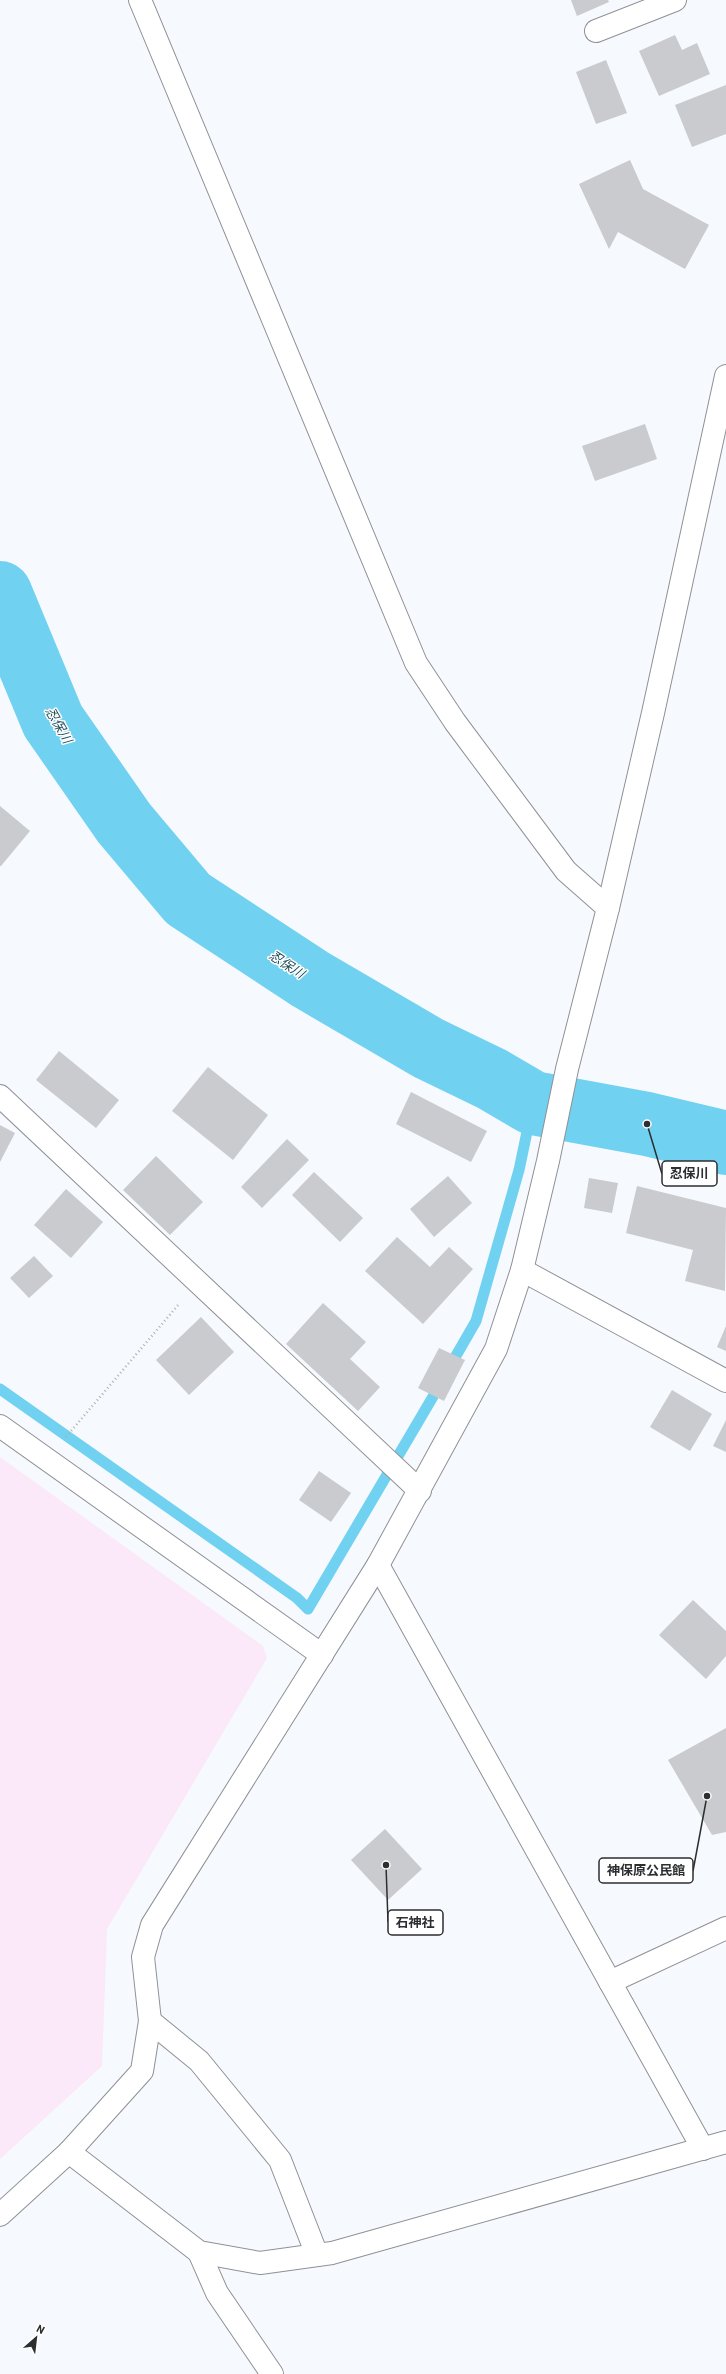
<svg xmlns="http://www.w3.org/2000/svg" width="726" height="2374" font-family="Barlow,'Noto Sans JP',sans-serif">
<style>
.education{fill:#fbe8f9}
.lines{fill:none;stroke-linecap:round;stroke-linejoin:round}
.stream{stroke:#70d1f0;stroke-width:11}
.river{stroke:#70d1f0;stroke-width:64}
.building{fill:#c9cbcf}
.minor-casing{stroke:#8f9195;stroke-width:24}
.path{stroke:#adafb3;stroke-width:2.5;stroke-dasharray:1 3;stroke-linecap:butt}
.minor{stroke:#fff;stroke-width:22}
.labels{text-anchor:middle;stroke-width:3;stroke-linejoin:round;paint-order:stroke}
.water-label{font-size:13px;font-style:italic;fill:#1e4a57;stroke:#fff}
.leader{fill:none;stroke:#2d2e30;stroke-width:1.5}
.callout-dot{fill:#2d2e30;stroke:#fff;stroke-width:1.5}
.callout{fill:#fff;stroke:#2d2e30;stroke-width:1.5}
.callout-label{font-size:13px;text-anchor:middle;font-weight:bold;fill:#2d2e30}
</style>
<rect width="100%" height="100%" fill="#f6f9fd"/>
<polygon class="education" points="0,1457 263,1646 267,1658 107,1929 102,2066 0,2159"/>
<g class="lines">
<g class="stream">
<polyline points="449,1368 476,1321 519,1170 533,1103"/>
<polyline points="0,1389 297,1598 308,1609 441,1383"/>
</g>
<polyline class="river" points="0,593 53,721 124,823 188,899 310,979 428,1048 492,1079 533,1103 647,1124 726,1143"/>
</g>
<g class="building">
<polygon points="571,0 608,0 609,2 577,16"/>
<polygon points="675,35 682,50 697,43 710,74 659,96 639,51"/>
<polygon points="606,60 627,113 596,124 576,72"/>
<polygon points="726,85 726,134 692,147 675,105"/>
<polygon points="630,160 643,189 709,225 685,269 618,232 609,249 579,184"/>
<polygon points="645,424 657,459 595,481 582,446"/>
<polygon points="0,806 30,831 1,866 0,866"/>
<polygon points="59,1051 119,1100 96,1128 36,1080"/>
<polygon points="208,1067 268,1115 233,1160 172,1111"/>
<polygon points="411,1092 487,1131 471,1162 396,1124"/>
<polygon points="0,1125 15,1133 0,1162"/>
<polygon points="287,1139 309,1160 262,1208 241,1187"/>
<polygon points="156,1156 203,1202 170,1235 123,1190"/>
<polygon points="314,1172 363,1218 340,1242 292,1195"/>
<polygon points="448,1176 472,1203 434,1237 410,1209"/>
<polygon points="589,1178 618,1183 612,1213 584,1208"/>
<polygon points="637,1186 726,1208 725,1291 685,1281 693,1250 626,1233"/>
<polygon points="66,1189 103,1222 71,1258 34,1225"/>
<polygon points="397,1237 430,1267 449,1247 473,1269 423,1324 365,1271"/>
<polygon points="34,1256 53,1276 29,1298 10,1278"/>
<polygon points="323,1303 366,1342 350,1359 380,1387 358,1411 286,1344"/>
<polygon points="201,1317 234,1352 189,1395 156,1360"/>
<polygon points="726,1326 726,1351 717,1347"/>
<polygon points="439,1348 465,1360 444,1401 418,1388"/>
<polygon points="672,1390 712,1414 690,1451 650,1427"/>
<polygon points="726,1420 726,1452 713,1446"/>
<polygon points="319,1471 351,1493 331,1522 299,1500"/>
<polygon points="693,1600 726,1631 726,1656 706,1679 659,1635"/>
<polygon points="726,1728 726,1832 712,1835 668,1760"/>
<polygon points="385,1829 422,1869 388,1900 351,1860"/>
</g>
<g class="lines">
<g class="minor-casing">
<g id="minor">
<polyline points="140,0 416,663 455,722 566,871 608,908"/>
<polyline points="596,31 675,0"/>
<polyline points="0,1096 420,1491"/>
<polyline points="522,1270 726,1381"/>
<polyline points="0,1426 322,1655"/>
<polyline points="378,1565 703,2149"/>
<polyline points="610,1982 726,1928"/>
<polyline points="150,2021 199,2061 280,2160 317,2255"/>
<polyline points="69,2152 199,2252 260,2263 332,2253 726,2142"/>
<polyline points="0,2215 69,2152 142,2071 150,2021 143,1957 152,1925 378,1565 496,1349 522,1270 548,1161 567,1069 608,908 653,713 726,376"/>
<polyline points="199,2252 217,2293 272,2374"/>
</g>
</g>
<polyline class="path" points="66,1437 179,1304"/>
<use href="#minor" class="minor"/>
</g>
<g class="labels">
<g class="water-label">
<text transform="translate(59 725) rotate(60)" y="5">忍保川</text>
<text transform="translate(287 964) rotate(33)" y="5">忍保川</text>
</g>
</g>
<path class="leader" d="M647 1124L662 1174M707 1796L693 1871M386 1865L388 1922"/>
<g class="callout-dot">
<circle cx="647" cy="1124" r="4"/>
<circle cx="707" cy="1796" r="4"/>
<circle cx="386" cy="1865" r="4"/>
</g>
<g class="callout">
<rect x="662" y="1161" width="55" height="25" rx="4"/>
<rect x="599" y="1858" width="94" height="25" rx="4"/>
<rect x="388" y="1910" width="55" height="25" rx="4"/>
</g>
<g class="callout-label">
<text x="689" y="1178">忍保川</text>
<text x="646" y="1875">神保原公民館</text>
<text x="415" y="1927">石神社</text>
</g>
<g transform="translate(36 2338) rotate(28)" stroke="#ffffff" stroke-width="3" paint-order="stroke">
<path d="M0-3L7 15L0 10L-7 15Z" fill="#2d2e30"/>
<text y="-6" font-size="11" font-weight="bold" text-anchor="middle" fill="#2d2e30">N</text>
</g>
</svg>
